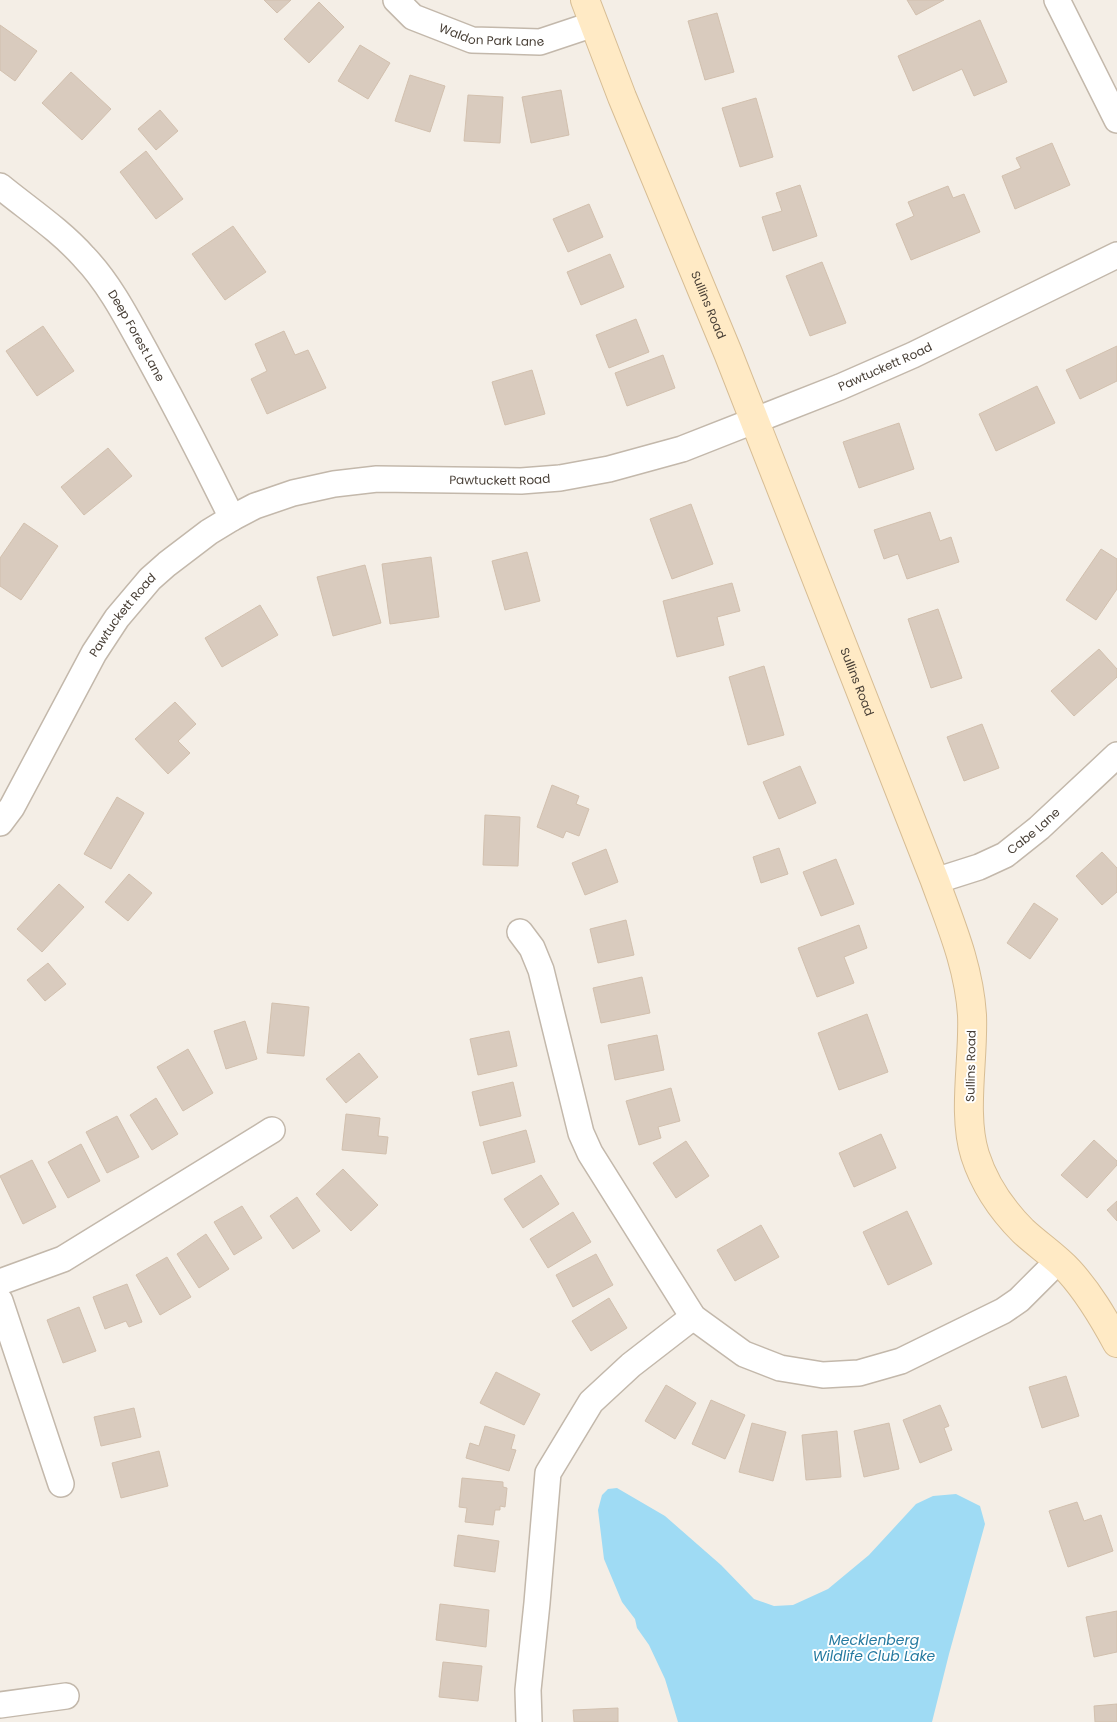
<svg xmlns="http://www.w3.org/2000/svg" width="1117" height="1722" font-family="Poppins,sans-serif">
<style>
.water{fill:#9fdbf4}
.building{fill:#d9cbbe;stroke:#d2c0ae}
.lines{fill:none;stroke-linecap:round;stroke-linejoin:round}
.street-casing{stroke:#c3b8ab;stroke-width:28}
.secondary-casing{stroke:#d7bd94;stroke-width:30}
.street{stroke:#fff;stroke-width:25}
.secondary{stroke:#ffeac5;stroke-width:28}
.labels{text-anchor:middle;stroke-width:4;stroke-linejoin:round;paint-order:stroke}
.street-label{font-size:12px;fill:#473e35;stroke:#fff}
.water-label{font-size:14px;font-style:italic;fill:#257aa0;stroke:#fff}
</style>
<rect width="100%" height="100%" fill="#f4eee6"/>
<polygon class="water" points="617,1488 665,1516 721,1565 754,1599 774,1606 793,1605 828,1589 869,1555 916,1504 933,1496 956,1494 980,1506 985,1524 949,1654 932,1722 678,1722 665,1679 649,1645 637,1628 635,1619 622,1602 604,1559 598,1510 602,1495 608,1489"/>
<g class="building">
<polygon points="264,0 291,0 277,13"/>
<polygon points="907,0 944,0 916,15"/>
<polygon points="319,2 344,27 309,63 284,39"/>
<polygon points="717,13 734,72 705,80 688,21"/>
<polygon points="980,20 1007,82 974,96 962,69 913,91 898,56"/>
<polygon points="0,25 37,51 15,81 0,70"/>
<polygon points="360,45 390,63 368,99 338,81"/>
<polygon points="71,72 111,109 82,140 42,103"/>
<polygon points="410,75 445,86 430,132 395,121"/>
<polygon points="561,90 569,135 531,143 522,97"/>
<polygon points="468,95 503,97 500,143 464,141"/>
<polygon points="756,98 773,157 740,167 722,108"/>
<polygon points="160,110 178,131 156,150 138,129"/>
<polygon points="1052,143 1070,185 1015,209 1002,176 1021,168 1016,158"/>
<polygon points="146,151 183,199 156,219 120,172"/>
<polygon points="800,185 817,236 773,251 762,217 782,211 776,193"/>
<polygon points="948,186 953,198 964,194 980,232 911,260 896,224 914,216 908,202"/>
<polygon points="589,204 603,237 568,252 553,219"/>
<polygon points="233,226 266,272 225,300 192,254"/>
<polygon points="610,254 624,287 581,305 567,272"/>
<polygon points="822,262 846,323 810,336 786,276"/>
<polygon points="636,319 649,352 609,368 596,335"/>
<polygon points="43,326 74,371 37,396 6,351"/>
<polygon points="284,331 295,355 308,350 326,388 267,414 251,379 267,371 255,344"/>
<polygon points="1117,346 1117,381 1080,399 1066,370"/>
<polygon points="663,355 675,388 627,406 615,373"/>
<polygon points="532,370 545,414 505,425 492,382"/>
<polygon points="1037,386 1055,423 996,451 979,414"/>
<polygon points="899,423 914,469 859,488 843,442"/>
<polygon points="108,448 132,476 84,515 61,487"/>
<polygon points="691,504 713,564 672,579 650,519"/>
<polygon points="930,512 940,541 951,537 959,562 907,579 898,554 884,559 874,530"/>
<polygon points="24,523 58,546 21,600 0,586 0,558"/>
<polygon points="1101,549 1117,559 1117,589 1096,620 1066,600"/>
<polygon points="527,552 540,601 505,610 492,561"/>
<polygon points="431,557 439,617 390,624 382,564"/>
<polygon points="365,565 381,623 333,636 317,577"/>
<polygon points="732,583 740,611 717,617 724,645 677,657 663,601"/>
<polygon points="260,605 278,635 222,667 205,638"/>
<polygon points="938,609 962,678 931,688 908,619"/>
<polygon points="1099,649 1117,669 1117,677 1074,716 1051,691"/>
<polygon points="764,666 784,735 748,745 729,677"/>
<polygon points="175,702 196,724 178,741 190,753 168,774 135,739"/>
<polygon points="982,724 999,768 964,781 947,737"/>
<polygon points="800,766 816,803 779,819 763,782"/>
<polygon points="552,785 579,796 576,804 589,809 579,836 566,831 563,838 537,827"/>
<polygon points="117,797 144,813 111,869 84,854"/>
<polygon points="485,815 520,817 518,866 483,865"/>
<polygon points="779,848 788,874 761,883 753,857"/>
<polygon points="606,849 618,882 585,895 572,863"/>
<polygon points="1102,852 1117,868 1117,892 1102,905 1076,876"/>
<polygon points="836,859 854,904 821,916 803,872"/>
<polygon points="129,874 152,893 128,921 105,902"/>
<polygon points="59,884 84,907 42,952 17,929"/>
<polygon points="1034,903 1058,919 1030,959 1007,943"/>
<polygon points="626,920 634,955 598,963 590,929"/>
<polygon points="859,925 867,948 844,957 854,983 817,997 798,948"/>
<polygon points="48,963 66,984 45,1001 27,980"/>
<polygon points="642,977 650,1013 601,1023 593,988"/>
<polygon points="272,1003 309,1007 304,1056 267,1053"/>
<polygon points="867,1014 888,1072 839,1090 818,1033"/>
<polygon points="245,1021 257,1059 226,1069 214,1031"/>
<polygon points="509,1031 517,1066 478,1075 470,1039"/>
<polygon points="657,1035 664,1070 615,1080 608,1045"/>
<polygon points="188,1049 213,1093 183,1111 157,1067"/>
<polygon points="359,1053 378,1077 346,1103 326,1079"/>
<polygon points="513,1082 521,1116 480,1126 472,1092"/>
<polygon points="671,1088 680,1121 658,1127 661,1138 639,1145 626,1101"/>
<polygon points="156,1098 178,1134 152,1150 130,1115"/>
<polygon points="346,1114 380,1118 378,1136 388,1137 386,1154 342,1150"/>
<polygon points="117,1116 139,1157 107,1173 86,1132"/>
<polygon points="526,1130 535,1162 492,1174 483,1142"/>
<polygon points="881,1134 896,1168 854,1187 839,1153"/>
<polygon points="1094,1140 1117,1161 1117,1165 1087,1198 1061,1175"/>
<polygon points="686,1141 709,1176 676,1198 653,1163"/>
<polygon points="81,1144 100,1181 68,1198 48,1162"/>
<polygon points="32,1160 56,1207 23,1224 0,1176"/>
<polygon points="343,1169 378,1205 351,1231 316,1194"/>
<polygon points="541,1175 559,1204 523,1228 504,1199"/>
<polygon points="297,1197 320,1231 293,1249 270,1216"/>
<polygon points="1117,1201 1117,1221 1107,1210"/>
<polygon points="242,1206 262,1238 234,1255 214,1222"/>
<polygon points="907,1211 932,1264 888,1285 863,1232"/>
<polygon points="573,1212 591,1242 548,1268 530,1239"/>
<polygon points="761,1225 779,1257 735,1281 717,1250"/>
<polygon points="206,1234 229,1269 199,1288 177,1254"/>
<polygon points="596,1254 613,1285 573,1307 556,1275"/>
<polygon points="167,1257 191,1297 160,1315 136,1275"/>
<polygon points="127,1284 142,1322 129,1327 126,1321 105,1329 93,1297"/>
<polygon points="609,1298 627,1328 591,1351 572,1321"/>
<polygon points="79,1307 96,1351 63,1363 47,1320"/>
<polygon points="496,1372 540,1394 524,1425 480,1403"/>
<polygon points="1066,1376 1079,1416 1042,1428 1029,1387"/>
<polygon points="666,1385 696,1403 675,1439 645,1421"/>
<polygon points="711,1400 745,1415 725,1459 692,1444"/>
<polygon points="940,1405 949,1426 944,1428 952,1450 920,1463 903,1420"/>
<polygon points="134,1408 141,1437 101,1446 94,1417"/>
<polygon points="752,1423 786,1432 773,1481 739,1472"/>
<polygon points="889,1423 899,1469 864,1477 854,1431"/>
<polygon points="485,1426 515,1435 511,1449 516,1450 509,1471 466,1458 470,1443 479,1446"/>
<polygon points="837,1431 841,1477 806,1480 802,1435"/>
<polygon points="159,1451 168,1486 121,1498 112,1463"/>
<polygon points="462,1478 503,1482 503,1487 507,1488 505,1507 500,1506 500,1510 495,1510 493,1525 465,1522 467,1508 459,1507"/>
<polygon points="1077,1502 1084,1521 1101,1515 1113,1551 1068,1567 1049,1511"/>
<polygon points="458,1535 499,1541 495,1572 454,1566"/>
<polygon points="440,1604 489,1610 486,1647 436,1640"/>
<polygon points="1117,1611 1117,1652 1094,1657 1086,1617"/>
<polygon points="443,1662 482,1666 478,1701 439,1697"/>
<polygon points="1117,1704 1117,1722 1095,1722 1094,1706"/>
<polygon points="618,1708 618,1722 574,1722 573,1710"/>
</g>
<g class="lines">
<g class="street-casing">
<g id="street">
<path id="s1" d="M 396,0 L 413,17 L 472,40 L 540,42 L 594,24"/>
<polyline points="1057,0 1117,120"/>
<path id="s2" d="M 0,186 C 28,209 60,230 84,257 C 111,285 129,322 148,356 C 177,409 205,463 232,518"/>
<path id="s3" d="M 0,823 L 12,807 L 94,653 L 117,618 L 150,579 L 167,564 L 209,532 L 232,518 L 255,506 L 293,493 L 334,484 L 377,479 L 521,481 L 560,478 L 609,469 L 682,449 L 840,387 L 913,355 L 1117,255"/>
<path id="s4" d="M 935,881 L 979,867 L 1005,855 L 1039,828 L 1117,755"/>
<polyline points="520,932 532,948 541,970 581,1133 590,1153 693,1317 744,1354 780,1368 823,1375 859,1373 901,1361 1003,1311 1019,1300 1058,1261"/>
<polyline points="0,1282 63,1259 272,1130"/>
<polyline points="0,1301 61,1484"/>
<polyline points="0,1705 66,1696"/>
<polyline points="529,1722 528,1690 537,1603 548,1473 591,1402 631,1365 693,1317"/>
</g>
</g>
<g class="secondary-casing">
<g id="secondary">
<path id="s5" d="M 585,0 L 622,97 L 728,353 L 935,881 C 951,925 969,967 972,1015 C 974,1058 962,1114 975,1155 C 984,1183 1002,1210 1023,1231 C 1038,1245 1055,1256 1069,1271 C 1089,1293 1103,1317 1117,1343"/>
</g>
</g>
<use href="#street" class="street"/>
<use href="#secondary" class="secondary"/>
</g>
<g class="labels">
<g class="street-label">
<text dy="4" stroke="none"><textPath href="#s1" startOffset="106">Waldon Park Lane</textPath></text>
<text dy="4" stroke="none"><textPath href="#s5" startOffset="329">Sullins Road</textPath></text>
<text dy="4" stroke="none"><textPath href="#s2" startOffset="205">Deep Forest Lane</textPath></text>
<text dy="4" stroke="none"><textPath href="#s3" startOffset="1069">Pawtuckett Road</textPath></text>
<text dy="4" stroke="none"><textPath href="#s3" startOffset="664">Pawtuckett Road</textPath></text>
<text dy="4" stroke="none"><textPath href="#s3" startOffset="242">Pawtuckett Road</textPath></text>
<text dy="4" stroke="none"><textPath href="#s5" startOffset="734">Sullins Road</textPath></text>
<text dy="4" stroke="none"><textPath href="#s4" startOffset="112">Cabe Lane</textPath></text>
<text transform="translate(971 1066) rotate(-89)" y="4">Sullins Road</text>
</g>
<g class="water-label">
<text x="874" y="1645">Mecklenberg<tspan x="874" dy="16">Wildlife Club Lake</tspan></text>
</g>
</g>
</svg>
